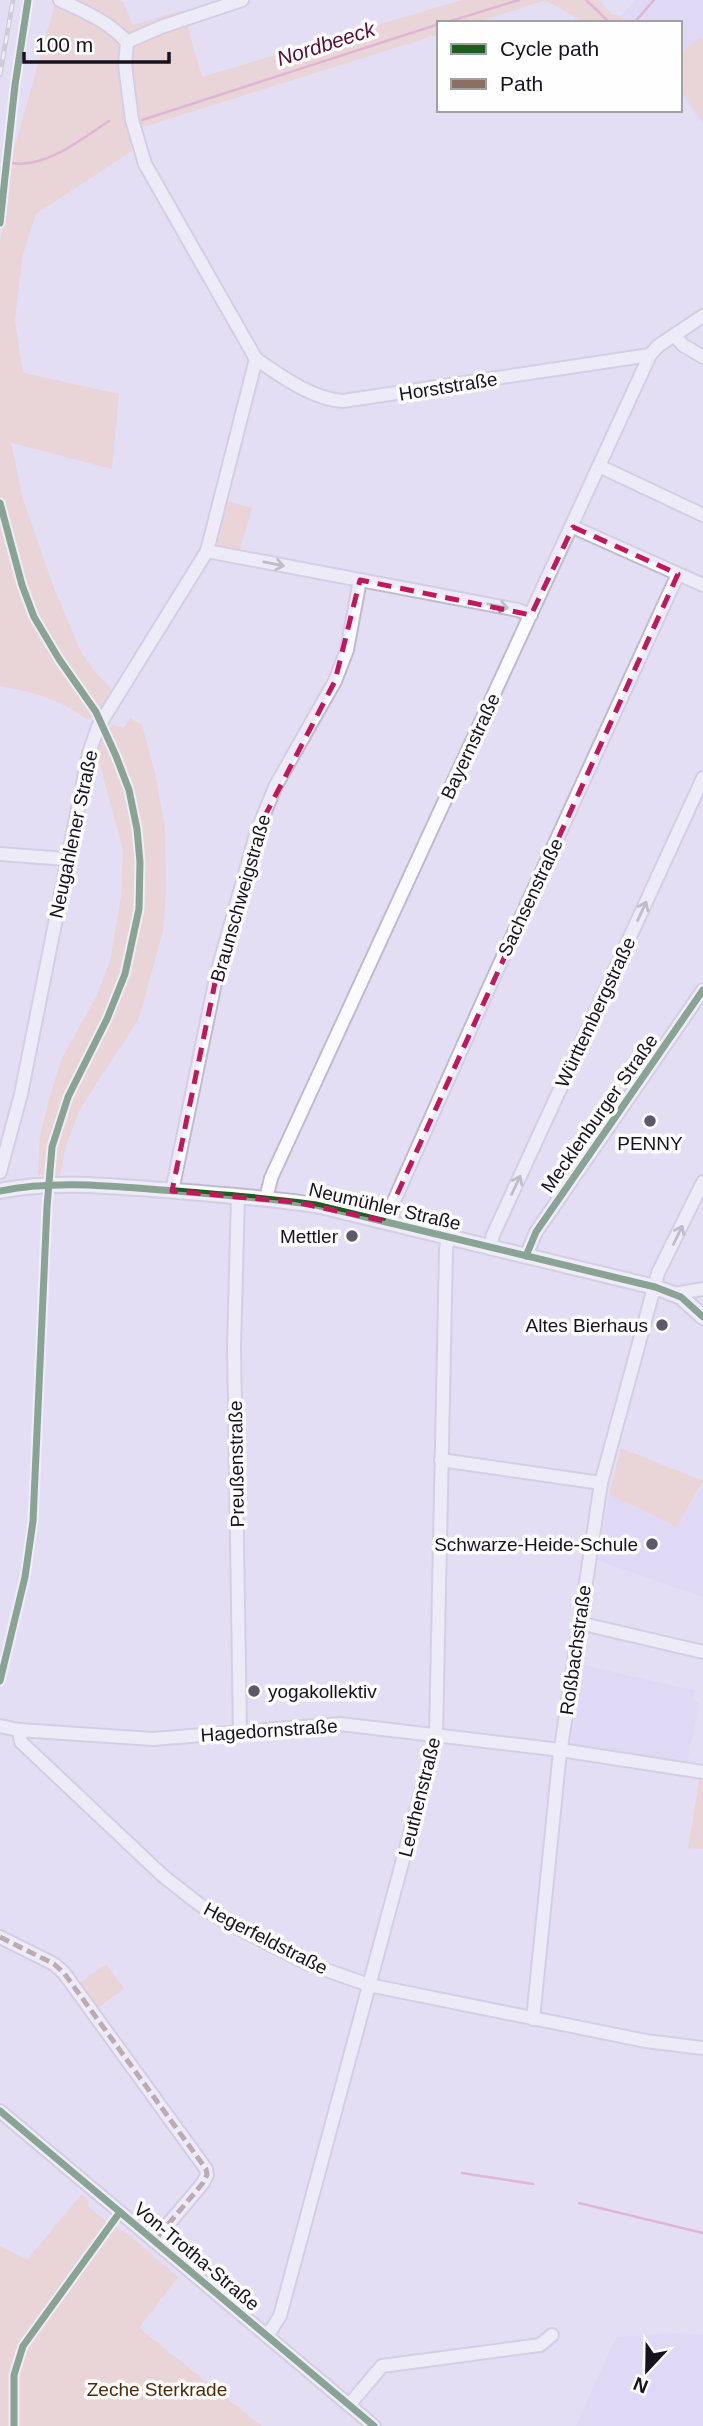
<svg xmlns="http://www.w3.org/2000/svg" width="703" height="2426" font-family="Arial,sans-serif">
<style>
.built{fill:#dcd2f5}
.green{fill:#efc7b4}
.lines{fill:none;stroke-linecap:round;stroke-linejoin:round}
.stream{stroke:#d985ab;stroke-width:2.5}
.minor-casing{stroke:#c0bbcc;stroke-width:16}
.major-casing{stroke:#c0bbcc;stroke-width:18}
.minor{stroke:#fbfafd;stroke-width:12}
.major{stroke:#fbfafd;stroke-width:14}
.rail-casing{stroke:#b7b5bb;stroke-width:5}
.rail{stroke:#fefefe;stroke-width:2.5;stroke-dasharray:8;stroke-linecap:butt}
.quiet{stroke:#8d6e63;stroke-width:5;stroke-dasharray:10 5;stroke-linecap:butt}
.cycleway-casing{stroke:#fefefe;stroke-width:11}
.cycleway{stroke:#1b5e20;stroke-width:7}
.oneway{stroke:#949299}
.marked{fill:none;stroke:#c2185b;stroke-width:5;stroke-dasharray:14 9;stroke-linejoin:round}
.poi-dot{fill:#5e596a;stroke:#fefefe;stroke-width:2.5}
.labels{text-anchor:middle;stroke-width:7;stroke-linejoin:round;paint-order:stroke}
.street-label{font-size:19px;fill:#16121f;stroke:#fefefe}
.poi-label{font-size:19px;fill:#16121f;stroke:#fefefe;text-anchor:end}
.park-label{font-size:19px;fill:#502a05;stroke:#fefefe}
.water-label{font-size:21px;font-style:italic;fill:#590d30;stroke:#fefefe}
</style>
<rect width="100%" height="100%" fill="#e4def4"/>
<g class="built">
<polygon points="635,0 703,0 703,125 680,92 680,23 628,23 621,16"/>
<polygon points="703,1484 703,1597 599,1561 609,1494 677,1527"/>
<polygon points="583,1665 694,1690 693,1700 699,1702 687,1763 571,1746"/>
<polygon points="675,2333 703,2335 703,2426 576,2426 616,2337"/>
</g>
<g class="green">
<path d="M 56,0 L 119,0 L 123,2 L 133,25 L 183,10 L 202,77 L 462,0 L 598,0 L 613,15 L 621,16 L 628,23 L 586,23 L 545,0 L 475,23 L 439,23 L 439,34 L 140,128 L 135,98 L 122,104 L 132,151 L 36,214 L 23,254 L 15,320 L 23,373 L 119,394 L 112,469 L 11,443 L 23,499 L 54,588 L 81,652 L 96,673 L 113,691 L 103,707 L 88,720 C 57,698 37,693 0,686 L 0,243 L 12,157 Z"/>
<polygon points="701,38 703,40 703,122 680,89 680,56 691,44"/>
<polygon points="224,500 252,508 239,552 221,549 215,542"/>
<polygon points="130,718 142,725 155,773 165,827 166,892 163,931 139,1018 79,1111 65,1149 60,1176 38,1175 40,1136 49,1100 61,1060 96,997 110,961 121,897 123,850 97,754 102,733 113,725 124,728"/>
<polygon points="621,1448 703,1481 677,1527 609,1494"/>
<polygon points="700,1776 703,1777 703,1849 688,1848"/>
<polygon points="106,1964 124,1988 96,2010 77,1985"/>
<polygon points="81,2195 89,2201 88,2206 103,2219 128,2234 178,2277 139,2328 262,2426 0,2426 0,2246 27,2260"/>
</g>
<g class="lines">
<g class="stream">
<polyline points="586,0 610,23"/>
<polyline points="444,23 519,0"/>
<polyline points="634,23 654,0"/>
<polyline points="142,120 439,24"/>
<path d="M 12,163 C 45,169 83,138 109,121"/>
<polyline points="462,2173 533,2184"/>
<polyline points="579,2203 703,2233"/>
</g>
<g class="minor-casing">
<g id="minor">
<path d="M 60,0 C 85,12 108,21 127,42"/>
<polyline points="127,42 125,65 132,120 145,164 256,359"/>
<polyline points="127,42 161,27 242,0"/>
<polyline points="675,336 683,345 703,357"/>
<path d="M 256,359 C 281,376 312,399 343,401 L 650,355"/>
<polyline points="599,466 703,515"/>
<polyline points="573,527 703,585"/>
<polyline points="207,551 518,610 531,615"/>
<polyline points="0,854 66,859"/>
<polyline points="0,1172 21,1094 89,753 98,727 207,551 256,359"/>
<polyline points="172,1191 217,973 257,831 276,785 335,681 347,650 360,580"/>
<polyline points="238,1196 234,1347 240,1733"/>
<polyline points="266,1199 271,1178 650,355 658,346 703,316"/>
<polyline points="385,1221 486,994 678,574"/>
<polyline points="490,1247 493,1235 703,778"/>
<polyline points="526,1256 536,1232 703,990"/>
<polyline points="674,1294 703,1289"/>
<polyline points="441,1460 601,1483"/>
<polyline points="579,1623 703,1652"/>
<polyline points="0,1726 19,1730 153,1739 340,1724 561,1750 703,1772"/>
<polyline points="19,1730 21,1742 162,1875 195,1901 217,1917 306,1963 369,1985 646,2041 703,2048"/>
<polyline points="0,1937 54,1964 64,1973 206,2169 207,2175 203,2183 154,2241"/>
<polyline points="533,2019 559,1761 601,1483 658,1273 703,1182"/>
<polyline points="0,2111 374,2426"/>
<polyline points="267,2336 280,2316 436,1737 446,1249 448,1237"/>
<polyline points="349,2405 382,2366 540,2345 552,2335"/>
</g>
</g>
<g class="major-casing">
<path id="major" d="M 0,1191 C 57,1179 119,1187 177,1191 C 224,1195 270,1198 316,1205 L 655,1287 L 681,1297 L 703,1317"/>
</g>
<use href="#minor" class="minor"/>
<use href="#major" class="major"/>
<g class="rail-casing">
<polyline id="rail" points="0,75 13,0"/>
</g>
<use href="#rail" class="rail"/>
<polyline class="quiet" points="0,1937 54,1964 64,1973 206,2169 207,2175 203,2183 154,2241"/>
<g class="cycleway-casing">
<g id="cycleway">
<polyline points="0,223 15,85 28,0"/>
<polyline points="0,503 22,585 34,617 59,659 96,712 116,756 129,790 137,829 140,862 139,909 125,974 107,1019 68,1097 52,1147 47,1207 33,1521 25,1577 0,1681"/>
<path d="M 0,1191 C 57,1179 119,1187 177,1191 C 224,1195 270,1198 316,1205 L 655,1287 L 681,1297 L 703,1317"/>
<polyline points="526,1256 536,1232 703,990"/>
<polyline points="0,2111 374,2426"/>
<polyline points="14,2426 14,2375 23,2346 120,2212"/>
</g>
</g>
<use href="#cycleway" class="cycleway"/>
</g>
<defs><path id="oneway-shaft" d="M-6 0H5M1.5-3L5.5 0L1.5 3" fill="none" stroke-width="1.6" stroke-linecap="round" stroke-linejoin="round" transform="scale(1.75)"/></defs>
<g class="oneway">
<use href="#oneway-shaft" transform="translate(274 564) rotate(11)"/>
<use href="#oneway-shaft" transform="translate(498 606) rotate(11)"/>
<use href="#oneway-shaft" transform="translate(642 911) rotate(-65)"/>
<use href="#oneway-shaft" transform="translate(516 1185) rotate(-65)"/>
<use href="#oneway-shaft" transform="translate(678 1235) rotate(-64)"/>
</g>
<path d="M0 0H703V2426H0ZM 573,527 L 678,574 L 385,1221 L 295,1202 L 172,1191 L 217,973 L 257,831 L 335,681 L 360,580 L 531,615 Z" fill="#e4def4" fill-opacity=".55" fill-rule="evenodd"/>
<path class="marked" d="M 573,527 L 678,574 L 385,1221 L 295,1202 L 172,1191 L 217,973 L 257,831 L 335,681 L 360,580 L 531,615 Z"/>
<g class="poi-dot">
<circle cx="650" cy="1121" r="7"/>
<circle cx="352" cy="1236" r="7"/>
<circle cx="662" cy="1325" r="7"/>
<circle cx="652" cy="1544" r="7"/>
<circle cx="254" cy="1691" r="7"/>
</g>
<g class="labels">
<g class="street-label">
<text transform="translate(448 386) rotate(-9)" y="7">Horststraße</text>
<text transform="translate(470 746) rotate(-65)" y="7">Bayernstraße</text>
<text transform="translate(73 834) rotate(-78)" y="7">Neugahlener Straße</text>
<text transform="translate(530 897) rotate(-65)" y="7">Sachsenstraße</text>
<text transform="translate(240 898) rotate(-74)" y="7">Braunschweigstraße</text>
<text transform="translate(595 1012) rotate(-65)" y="7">Württembergstraße</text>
<text transform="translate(599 1113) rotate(-55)" y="7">Mecklenburger Straße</text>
<text transform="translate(385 1206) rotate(13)" y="7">Neumühler Straße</text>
<text transform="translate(236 1464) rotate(-91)" y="7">Preußenstraße</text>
<text transform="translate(575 1650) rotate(-82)" y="7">Roßbachstraße</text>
<text transform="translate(269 1730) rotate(-4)" y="7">Hagedornstraße</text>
<text transform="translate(419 1797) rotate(-76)" y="7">Leuthenstraße</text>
<text transform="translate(266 1938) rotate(27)" y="7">Hegerfeldstraße</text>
<text transform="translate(197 2256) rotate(40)" y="7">Von-Trotha-Straße</text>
</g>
<g class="poi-label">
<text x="650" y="1150" text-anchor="middle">PENNY</text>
<text x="338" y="1243">Mettler</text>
<text x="648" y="1332">Altes Bierhaus</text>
<text x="638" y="1551">Schwarze-Heide-Schule</text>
<text x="268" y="1698" text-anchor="start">yogakollektiv</text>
</g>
<g class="park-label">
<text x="157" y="2396">Zeche Sterkrade</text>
</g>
<g class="water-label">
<text transform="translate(326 44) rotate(-18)" y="7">Nordbeeck</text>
</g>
</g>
<rect x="437" y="21" width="245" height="91" fill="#fefefe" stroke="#a1a0a5" stroke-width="2"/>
<rect x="451" y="44" width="35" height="10" fill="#1b5e20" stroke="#a1a0a5" stroke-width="2"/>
<text x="500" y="56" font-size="21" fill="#16121f">Cycle path</text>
<rect x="451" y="79" width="35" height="10" fill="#8d6e63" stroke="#a1a0a5" stroke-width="2"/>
<text x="500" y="91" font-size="21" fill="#16121f">Path</text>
<g transform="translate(647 2370) rotate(202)" stroke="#fefefe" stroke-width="5" paint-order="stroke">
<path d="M0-5L12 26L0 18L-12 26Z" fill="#16121f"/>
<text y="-10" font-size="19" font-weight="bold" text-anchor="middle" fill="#16121f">N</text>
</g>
<path d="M24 52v10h145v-10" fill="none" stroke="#16121f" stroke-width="3.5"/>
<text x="35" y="52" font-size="21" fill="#16121f" stroke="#fefefe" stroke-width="5" paint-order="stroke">100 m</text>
</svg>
